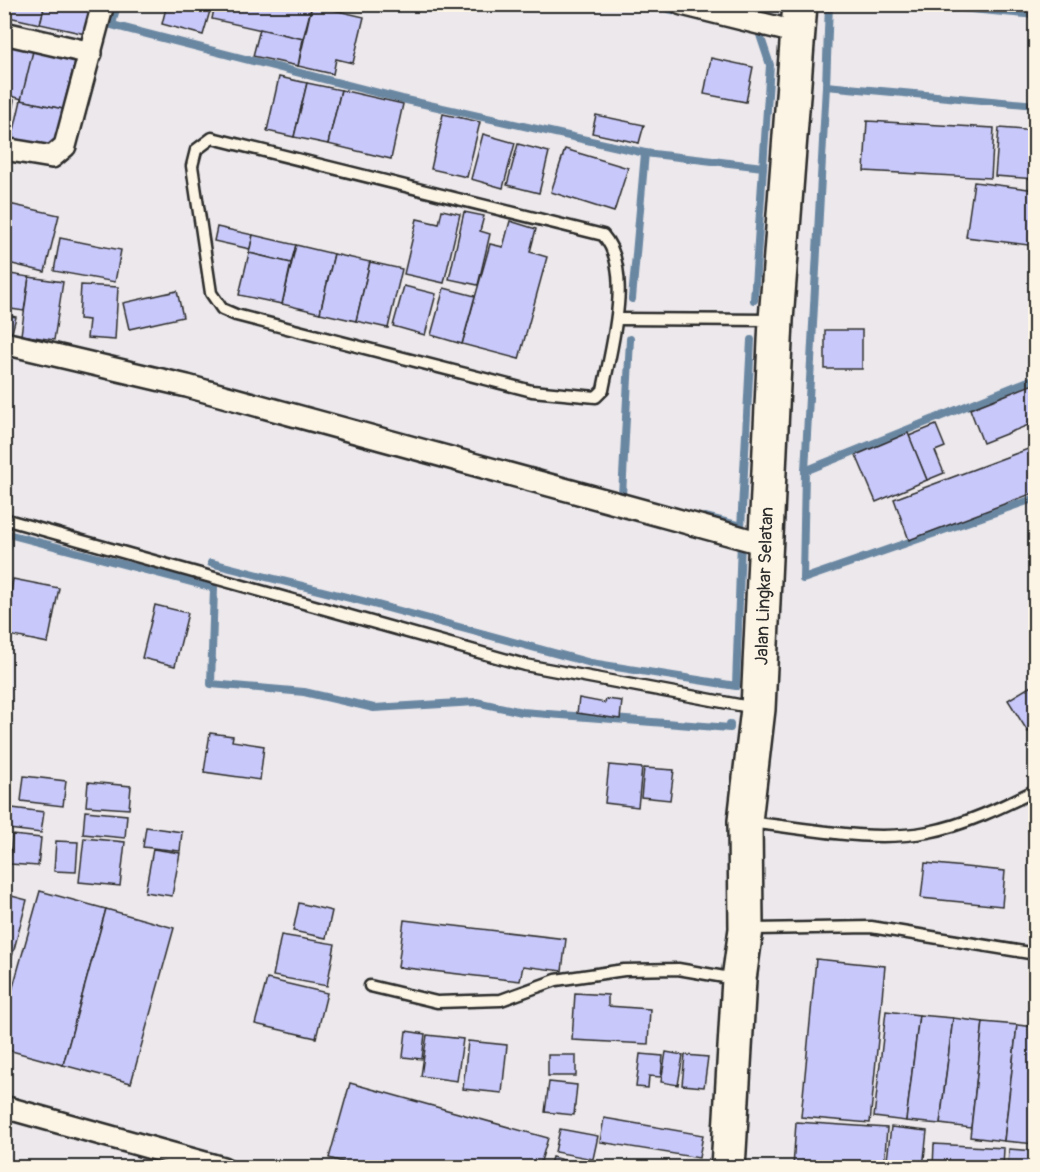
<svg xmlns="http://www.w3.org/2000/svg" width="1040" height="1172" font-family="Pangolin,sans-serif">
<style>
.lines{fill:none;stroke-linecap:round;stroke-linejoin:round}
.stream{stroke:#6b87a2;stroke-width:8}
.building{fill:#c8c8fa;stroke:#2b2b2b;stroke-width:1.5}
.lane-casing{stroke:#2b2b2b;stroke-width:15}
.street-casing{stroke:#2b2b2b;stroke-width:26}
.highway-casing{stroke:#2b2b2b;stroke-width:38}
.lane{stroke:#fcf5e5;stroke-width:10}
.street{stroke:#fcf5e5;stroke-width:21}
.highway{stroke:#fcf5e5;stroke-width:33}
.labels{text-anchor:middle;stroke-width:5;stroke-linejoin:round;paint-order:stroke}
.street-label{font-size:18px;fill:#2b2b2b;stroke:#fcf5e5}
</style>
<rect width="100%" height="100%" fill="#ece8eb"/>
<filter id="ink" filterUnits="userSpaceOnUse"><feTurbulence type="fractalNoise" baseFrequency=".0167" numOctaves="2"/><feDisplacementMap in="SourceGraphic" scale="12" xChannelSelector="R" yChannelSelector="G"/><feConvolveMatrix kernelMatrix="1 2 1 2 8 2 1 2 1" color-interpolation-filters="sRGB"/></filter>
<g filter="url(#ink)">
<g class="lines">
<g class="stream">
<polyline points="117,4 112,25 402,99 645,153 763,167"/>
<polyline points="649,4 683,13"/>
<polyline points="917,4 1036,15"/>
<polyline points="760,13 761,4"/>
<polyline points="826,86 829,4"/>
<polyline points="1036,105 826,86 805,471 1036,378"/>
<polyline points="632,299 645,153"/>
<polyline points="754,300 770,65 758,29"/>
<polyline points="805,471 803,579 1036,498"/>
<polyline points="622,496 630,339"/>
<polyline points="705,517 741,526"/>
<polyline points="741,528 751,340"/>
<polyline points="4,533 214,588 211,684 304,692 374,708 476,702 522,712 730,728 730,724"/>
<polyline points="211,563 366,602 591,663 736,686 741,541"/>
</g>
</g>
<g class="building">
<polygon points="4,4 45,4 40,24 4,16"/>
<polygon points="45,4 97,4 90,35 40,24"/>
<polygon points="167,4 212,4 203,35 162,24"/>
<polygon points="215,4 309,4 312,5 303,39 212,19"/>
<polygon points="312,5 364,17 353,63 336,59 333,74 298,66"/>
<polygon points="260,29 303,39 298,66 253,56"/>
<polygon points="4,42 34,49 22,99 4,94"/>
<polygon points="34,47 76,57 63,109 21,100"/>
<polygon points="711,58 753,67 746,102 704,94"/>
<polygon points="279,77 307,83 294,137 267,131"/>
<polygon points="307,83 341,90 328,144 294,137"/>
<polygon points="341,90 403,104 391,159 328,144"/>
<polygon points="4,99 14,100 8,135 4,134"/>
<polygon points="21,100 63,109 54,148 12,139"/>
<polygon points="443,114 480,122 467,177 431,169"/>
<polygon points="596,115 644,125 639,143 592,133"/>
<polygon points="867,121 994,128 991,178 864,171"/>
<polygon points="999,128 1036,131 1036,179 995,176"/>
<polygon points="483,134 515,143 503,188 471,179"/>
<polygon points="518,144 549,152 539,193 507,185"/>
<polygon points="565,149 628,168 614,212 551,192"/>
<polygon points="974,182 1036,190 1036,246 966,237"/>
<polygon points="9,204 59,215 45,272 4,262 4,221"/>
<polygon points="442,210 460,214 444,283 404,274 417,219 439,224"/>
<polygon points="464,212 484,216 480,231 490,234 478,285 449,279"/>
<polygon points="510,221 536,229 530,252 547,257 519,359 462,344 490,244 503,247"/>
<polygon points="217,227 253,235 250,249 214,241"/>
<polygon points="253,235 296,245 291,263 249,253"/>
<polygon points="60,238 121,250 115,282 54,271"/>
<polygon points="296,245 334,254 320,313 282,304"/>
<polygon points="249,253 291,263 282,304 239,295"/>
<polygon points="334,254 370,262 356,321 320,313"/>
<polygon points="370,262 402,269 388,328 356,321"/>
<polygon points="4,273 29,277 24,311 4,308"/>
<polygon points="29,277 63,282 54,340 21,335"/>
<polygon points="81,285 118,287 115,340 87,338 89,320 79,319"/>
<polygon points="404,286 436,294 425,335 393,326"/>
<polygon points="444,288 475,296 462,344 431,335"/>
<polygon points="177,291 183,317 129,329 123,303"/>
<polygon points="4,314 16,317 10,340 4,339"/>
<rect x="825" y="330" width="37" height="39"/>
<polygon points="1036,383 1036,422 983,443 970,409"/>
<polygon points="936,425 945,447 935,451 944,473 927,480 909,436"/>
<polygon points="908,433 927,480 876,502 856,455"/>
<polygon points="1036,446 1036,492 909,540 894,499"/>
<polygon points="13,579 59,588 48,643 4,634"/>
<polygon points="155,605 188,613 175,666 142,658"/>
<polygon points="1036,683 1036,728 1028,732 1008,700"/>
<polygon points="579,698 605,703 606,699 622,701 620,719 577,713"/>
<polygon points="210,733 233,736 232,741 264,746 260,780 204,772"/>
<polygon points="609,765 642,768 638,807 605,803"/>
<polygon points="644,768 674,770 670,800 641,797"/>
<polygon points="24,776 66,781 63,806 21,801"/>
<polygon points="88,782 131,786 129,809 86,806"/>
<polygon points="12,808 44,812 41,833 9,829"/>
<polygon points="85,811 127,815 125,838 83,834"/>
<polygon points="146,827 182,832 180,851 143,847"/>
<polygon points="12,835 41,838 38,866 10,864"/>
<polygon points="84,838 125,842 120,886 79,882"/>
<polygon points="56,841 78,842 76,872 54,871"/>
<polygon points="153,849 180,853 172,896 145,892"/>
<polygon points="925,863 1005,871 1002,906 921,898"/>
<polygon points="40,891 106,909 63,1065 4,1049 4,1019"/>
<polygon points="4,894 27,900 4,987"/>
<polygon points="299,903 332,911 326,938 293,931"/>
<polygon points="106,909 174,928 131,1083 63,1065"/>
<polygon points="404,920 566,939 562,971 523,966 520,981 398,967"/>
<polygon points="281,935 335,944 327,986 273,976"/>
<polygon points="816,959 885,966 870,1123 801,1117"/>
<polygon points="267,979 327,993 316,1038 255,1024"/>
<polygon points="575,993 608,995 608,1006 650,1009 648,1044 572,1040"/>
<polygon points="886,1011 919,1015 906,1121 874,1117"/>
<polygon points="919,1015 953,1018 940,1124 906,1121"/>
<polygon points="953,1018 983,1022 971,1128 940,1124"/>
<polygon points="983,1022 1017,1025 1004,1141 970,1137"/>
<polygon points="1017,1025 1036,1027 1036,1144 1004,1141"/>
<polygon points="406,1031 425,1034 422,1059 403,1057"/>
<polygon points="427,1035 463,1039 457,1081 421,1076"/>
<polygon points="468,1041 507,1045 502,1093 463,1089"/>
<polygon points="666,1052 683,1055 678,1085 661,1082"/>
<polygon points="640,1054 663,1056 661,1077 649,1076 648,1088 636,1087"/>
<rect x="548" y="1055" width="28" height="21"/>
<polygon points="685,1055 708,1057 704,1087 682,1085"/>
<polygon points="549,1082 577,1085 574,1115 545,1112"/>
<polygon points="350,1083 548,1138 539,1168 363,1168 329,1158"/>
<polygon points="604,1118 703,1135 699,1158 600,1142"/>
<polygon points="796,1122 887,1128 884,1168 793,1168"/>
<polygon points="891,1127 927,1131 923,1168 886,1168"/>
<polygon points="560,1129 598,1136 593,1159 555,1152"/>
<polygon points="934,1144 1004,1148 1003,1168 933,1168"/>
<polygon points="1009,1149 1036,1151 1036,1168 1008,1168"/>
<polygon points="552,1157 592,1168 549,1168"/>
</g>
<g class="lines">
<g class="lane-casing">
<g id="lane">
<path d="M 212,138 L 603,235 C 634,270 611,348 603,390 L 596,397 L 532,391 L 236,315 L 222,309 L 211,293 L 192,166 L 196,150 Z"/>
<polyline points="617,319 773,320"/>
<polyline points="4,519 525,665 755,708"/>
<path d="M 748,822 C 806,828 870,843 928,832 C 965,825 1002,807 1036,790"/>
<polyline points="749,929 871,927 1036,954"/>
<polyline points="370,986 437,1002 501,1000 556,980 624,970 678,969 736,979"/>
</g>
</g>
<g class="street-casing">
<g id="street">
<polyline points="682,4 799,33"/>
<polyline points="4,33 91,53"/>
<polyline points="4,149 52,157 65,146 103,4"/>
<polyline points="4,343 187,386 765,544"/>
<polyline points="4,1107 223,1168"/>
</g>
</g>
<g class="highway-casing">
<polyline id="highway" points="728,1168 739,979 746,929 745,821 758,709 776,320 800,4"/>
</g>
<use href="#lane" class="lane"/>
<use href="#street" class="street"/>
<use href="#highway" class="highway"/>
</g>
</g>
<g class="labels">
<g class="street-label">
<text transform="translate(764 586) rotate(-88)" y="6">Jalan Lingkar Selatan</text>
</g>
</g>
<rect width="1040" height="1172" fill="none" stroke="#fcf5e5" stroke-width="24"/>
<rect x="12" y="12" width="1016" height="1148" fill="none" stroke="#2b2b2b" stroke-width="2" filter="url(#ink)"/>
</svg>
